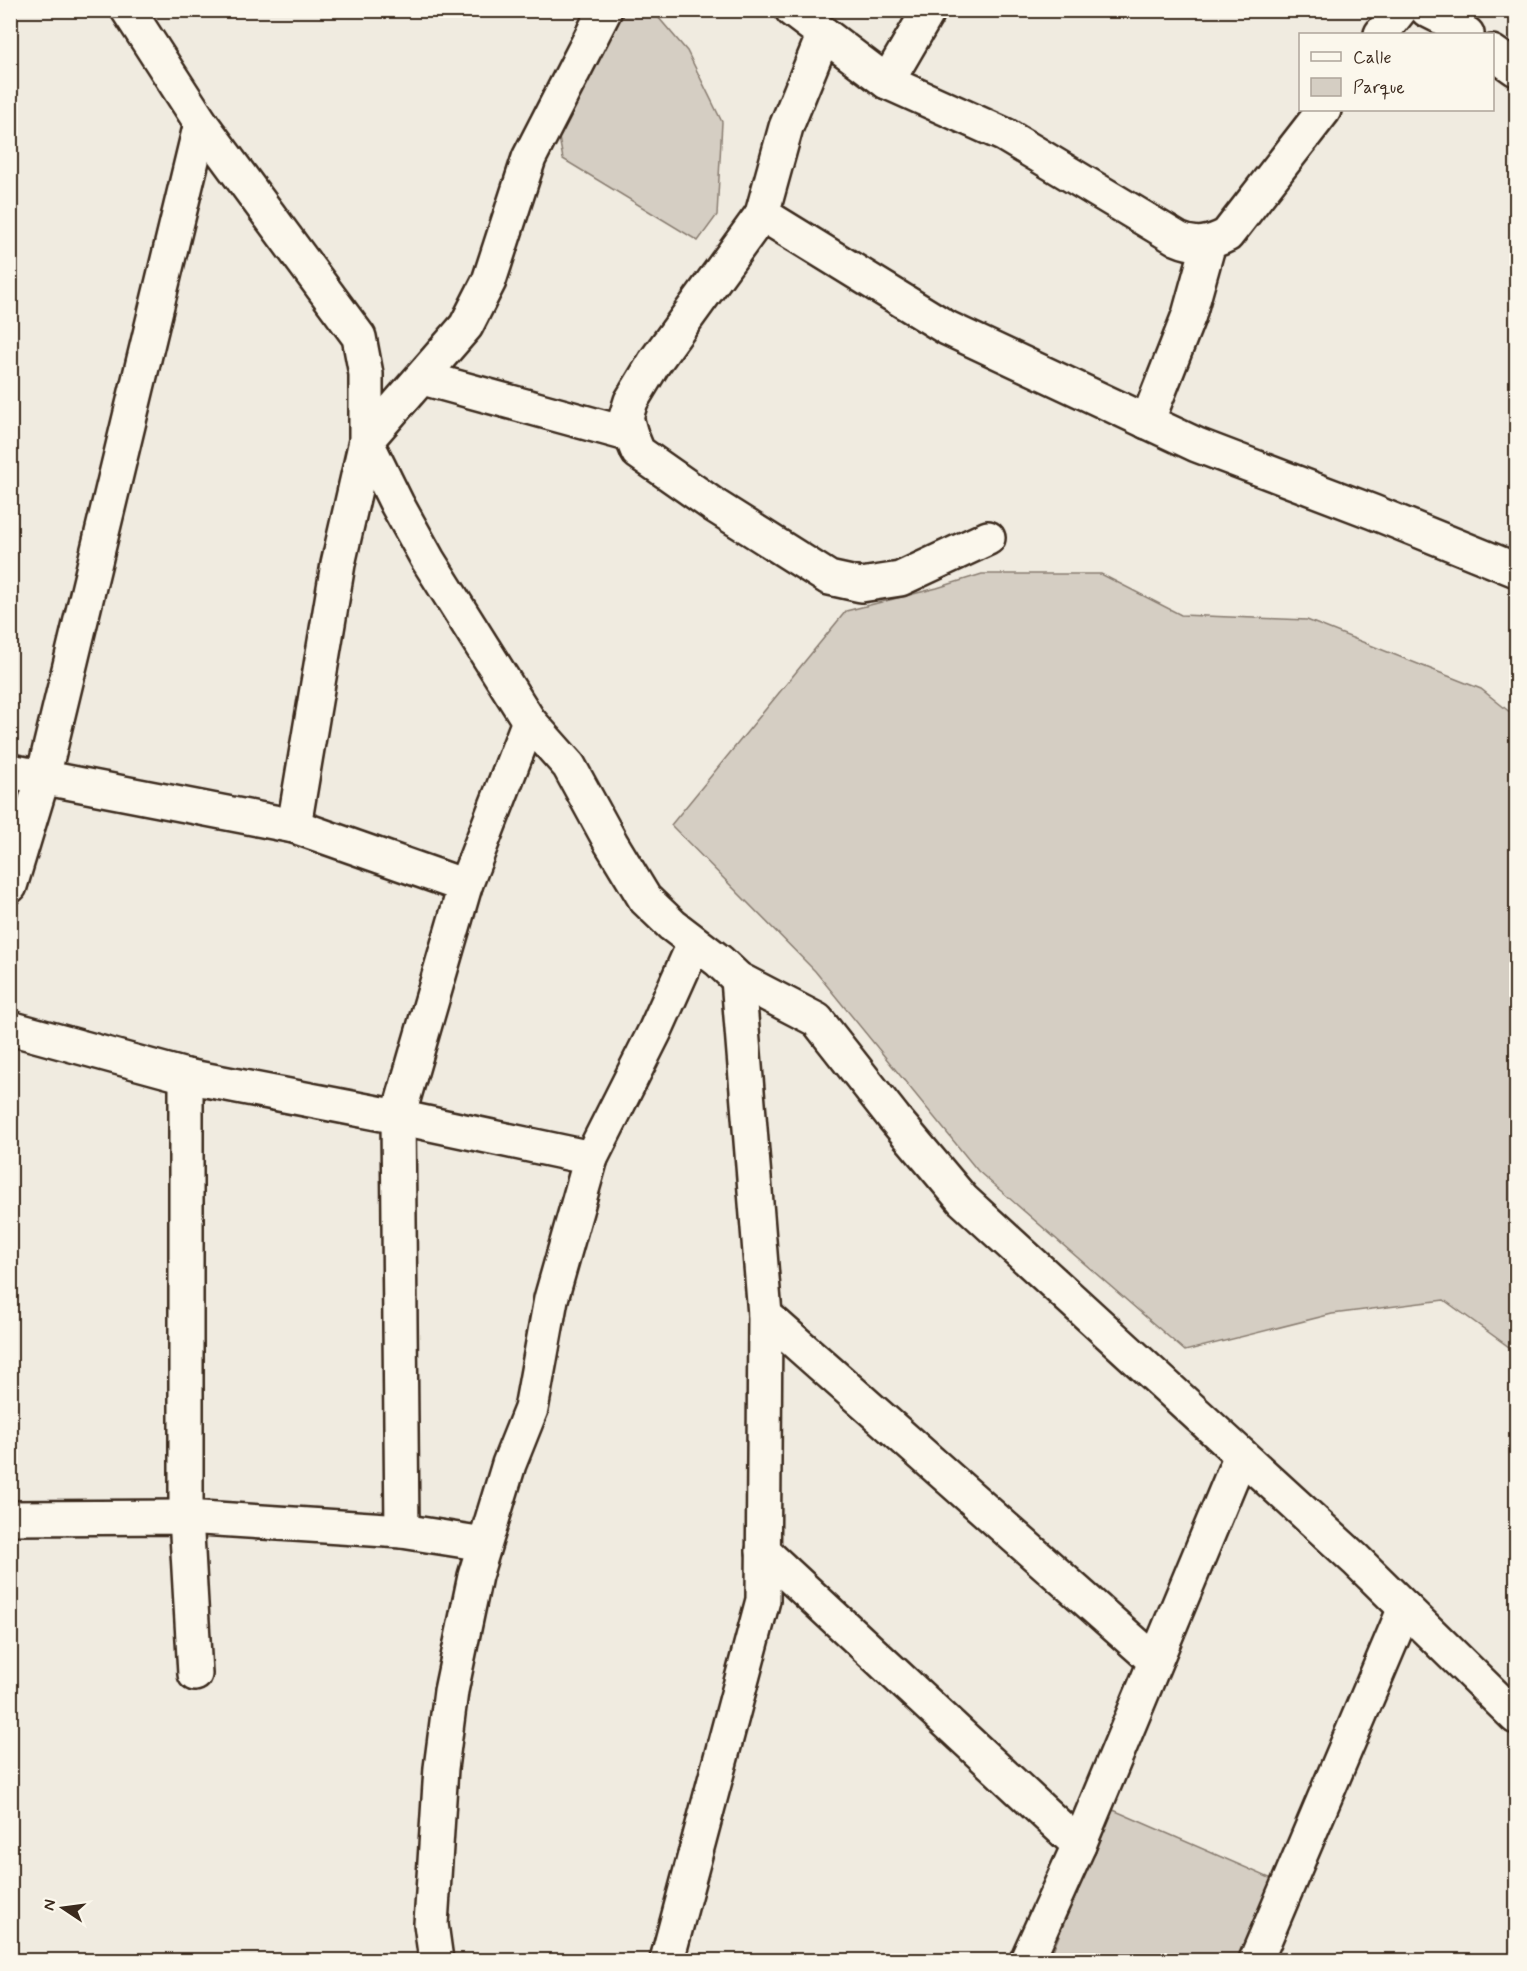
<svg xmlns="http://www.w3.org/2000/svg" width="1527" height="1971" font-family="Mynerve,sans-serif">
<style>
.green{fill:#d5cec3;stroke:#887c70;stroke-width:1.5}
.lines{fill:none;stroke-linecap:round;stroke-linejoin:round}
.street-casing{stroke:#3b2a1e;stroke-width:38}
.street{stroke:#fbf7ec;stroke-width:33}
</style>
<rect width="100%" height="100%" fill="#f0ebe0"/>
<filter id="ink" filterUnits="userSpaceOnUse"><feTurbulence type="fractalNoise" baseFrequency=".0167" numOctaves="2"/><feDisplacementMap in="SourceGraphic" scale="12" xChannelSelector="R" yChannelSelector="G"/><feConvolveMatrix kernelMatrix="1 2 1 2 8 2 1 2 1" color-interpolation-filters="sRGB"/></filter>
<g filter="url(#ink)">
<g class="green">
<polygon points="624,11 643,11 658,17 687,51 722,122 717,215 698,241 563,159 555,116"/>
<polygon points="982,574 1101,574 1181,615 1307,620 1481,689 1516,717 1516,1352 1444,1300 1332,1314 1185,1351 978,1171 815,971 671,825 846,611 937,588"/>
<polygon points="1111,1809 1279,1882 1244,1960 1049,1960"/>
</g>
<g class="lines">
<g class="street-casing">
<g id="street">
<polyline points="128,10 201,123 359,337 366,374 366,441 397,504 428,560 529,721 569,766 611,843 645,899 672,925 719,961 738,979 817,1020 894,1118 963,1200 1356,1560 1516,1717"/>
<path d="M 792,10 L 887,82 L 1005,135 L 1178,239 C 1196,247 1210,244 1227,235 L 1324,110"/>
<polyline points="1427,10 1441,17 1467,34"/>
<polyline points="824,34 786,127 762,214 947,328 1197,445 1373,512 1516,570"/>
<polyline points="1381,34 1400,10"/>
<polyline points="1492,52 1516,69"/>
<polyline points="887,82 929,10"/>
<polyline points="762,214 654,363 631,401 626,417 631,435 638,452 715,506 829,578 861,585 900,579 988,538"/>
<polyline points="423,378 631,435"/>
<polyline points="1147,422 1189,315 1209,243"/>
<polyline points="10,771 294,826 465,886"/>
<polyline points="294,826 338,564 366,441 466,326 489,281 529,158 605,10"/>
<polyline points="10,886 43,777 201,123"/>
<polyline points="10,1028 186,1076 398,1117 591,1158"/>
<polyline points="186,1076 186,1517 195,1674"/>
<polyline points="765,1315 1155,1661"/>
<polyline points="10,1518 186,1517 402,1531 484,1544"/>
<polyline points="402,1531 398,1117 465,886 529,721"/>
<polyline points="763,1551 1079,1845"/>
<polyline points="436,1960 431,1924 441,1768 451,1691 475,1576 509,1464 531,1409 551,1299 591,1158 655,1031 694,944"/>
<polyline points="667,1960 763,1600 765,1315 738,979"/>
<polyline points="1027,1960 1079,1845 1241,1455"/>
<polyline points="1256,1960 1405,1608"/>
</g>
</g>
<use href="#street" class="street"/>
</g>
</g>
<rect width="1527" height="1971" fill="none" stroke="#fbf7ec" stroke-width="36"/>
<rect x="18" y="18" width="1491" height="1935" fill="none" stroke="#3b2a1e" stroke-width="2" filter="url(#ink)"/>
<rect x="1299" y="33" width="195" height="78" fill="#fbf7ec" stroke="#aea59a" stroke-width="1.5"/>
<rect x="1311" y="52" width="30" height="9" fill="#fbf7ec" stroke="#aea59a" stroke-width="1.5"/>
<text x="1353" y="63" font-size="18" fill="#3b2a1e">Calle</text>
<rect x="1311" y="78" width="30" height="18" fill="#d5cec3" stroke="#aea59a" stroke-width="1.5"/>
<text x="1353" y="93" font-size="18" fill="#3b2a1e">Parque</text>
<g transform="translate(63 1908) rotate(283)" stroke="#fbf7ec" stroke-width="4.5" paint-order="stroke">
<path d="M0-4.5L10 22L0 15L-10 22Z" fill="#3b2a1e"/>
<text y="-9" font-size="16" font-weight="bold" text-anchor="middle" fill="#3b2a1e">N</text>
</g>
</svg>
